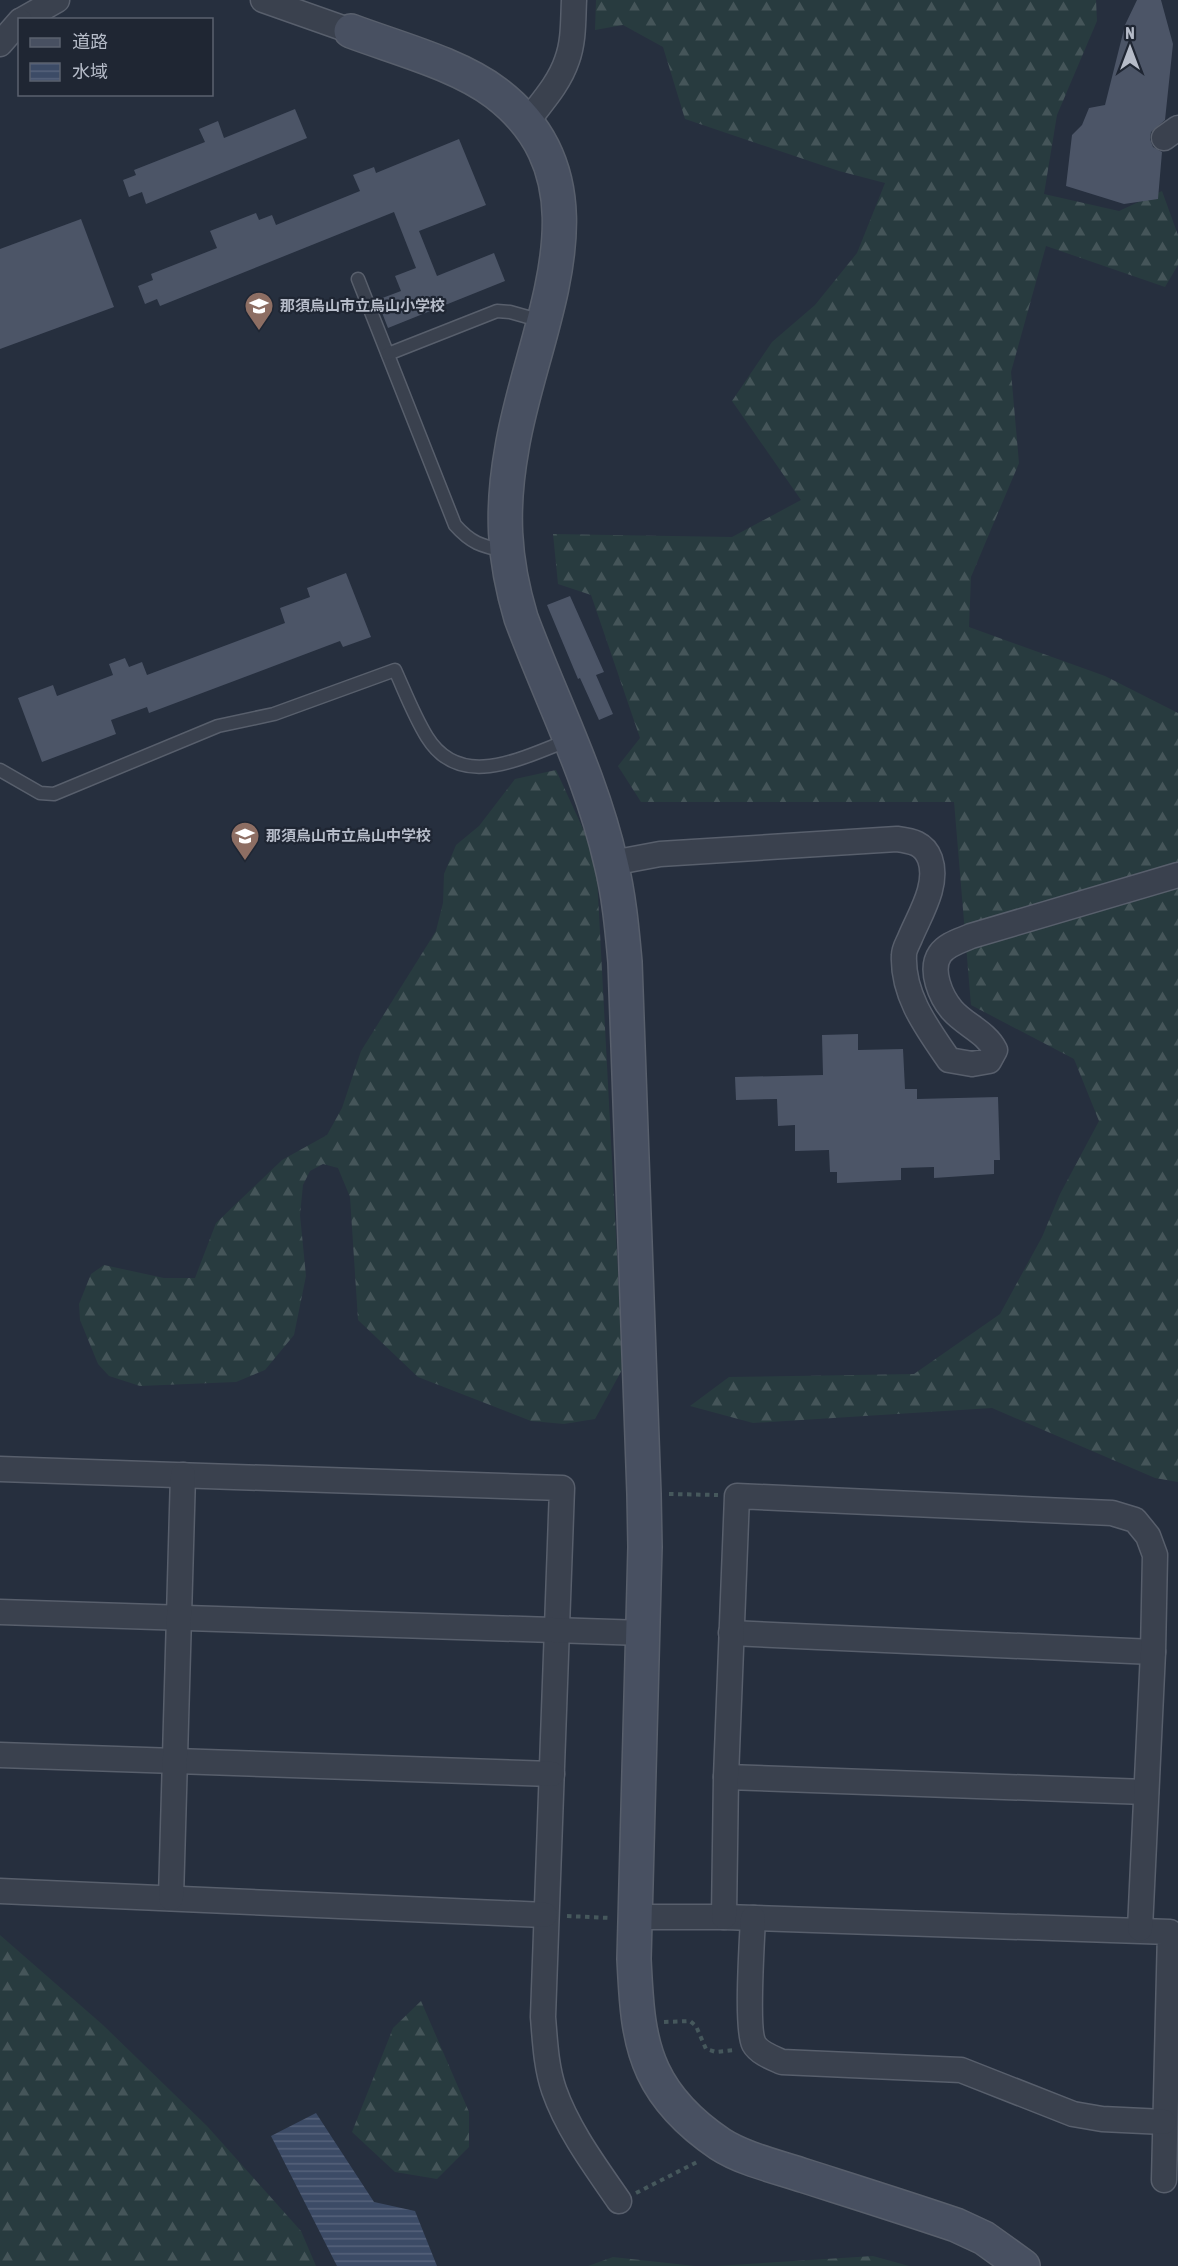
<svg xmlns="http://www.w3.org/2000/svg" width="1178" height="2266" font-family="'Asap Condensed','Noto Sans JP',sans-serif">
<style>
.forest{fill:url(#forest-firs)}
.water{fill:url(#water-rules)}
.building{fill:#4c5567}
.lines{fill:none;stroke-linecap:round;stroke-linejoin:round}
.lane-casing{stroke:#585f6c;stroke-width:15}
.street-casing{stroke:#585f6c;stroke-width:27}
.secondary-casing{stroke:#585f6c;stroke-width:36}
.path{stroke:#46585c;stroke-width:4;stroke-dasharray:4.5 4.5;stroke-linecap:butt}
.lane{stroke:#3a414e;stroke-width:12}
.street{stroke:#3a414e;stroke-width:24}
.secondary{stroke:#485061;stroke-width:33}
.labels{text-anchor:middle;stroke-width:4.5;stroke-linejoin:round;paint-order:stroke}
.poi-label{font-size:15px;font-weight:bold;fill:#b6bcc9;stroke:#1f2633;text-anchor:start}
</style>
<defs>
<pattern id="forest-firs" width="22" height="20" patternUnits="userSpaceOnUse" patternTransform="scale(1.5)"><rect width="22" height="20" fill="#283b3f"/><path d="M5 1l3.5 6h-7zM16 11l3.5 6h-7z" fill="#455559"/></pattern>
<pattern id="water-rules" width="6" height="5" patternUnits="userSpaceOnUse" patternTransform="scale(1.5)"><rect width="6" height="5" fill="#3c4b66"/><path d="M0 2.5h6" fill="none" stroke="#56637b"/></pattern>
</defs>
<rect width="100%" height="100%" fill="#262f3e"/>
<g class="forest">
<polygon points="596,0 1096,0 1097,21 1057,115 1044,194 1119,211 1162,191 1178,235 1178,265 1165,287 1046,246 1011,372 1019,463 971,577 969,627 1105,676 1178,713 1178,1482 1155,1478 992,1408 753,1423 690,1406 729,1377 914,1374 1000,1314 1042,1237 1060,1194 1099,1121 1074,1059 971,1005 954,802 641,802 618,766 640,738 591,595 558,584 553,534 732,537 801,500 732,401 772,342 815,305 857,253 885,183 839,171 685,119 663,47 623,25 595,30"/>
<polygon points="556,770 596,857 623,1368 595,1419 564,1424 531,1421 418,1377 358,1320 350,1197 338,1168 323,1164 310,1171 303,1185 300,1215 306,1276 294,1335 265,1370 236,1382 140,1386 109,1376 98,1364 80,1320 79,1304 91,1274 104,1265 164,1278 195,1278 216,1223 282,1160 327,1135 342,1108 361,1051 436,931 443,903 444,874 456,845 479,826 515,779"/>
<polygon points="0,1935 103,2025 207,2126 301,2231 316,2266 0,2266"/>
<polygon points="421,2001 469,2112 469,2147 437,2179 395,2172 352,2132 393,2028"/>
<polygon points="873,2256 909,2266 715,2266"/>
<polygon points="613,2257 695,2266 588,2266"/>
</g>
<polygon class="water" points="316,2113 374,2202 415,2211 437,2266 337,2266 271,2136"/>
<g class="building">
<polygon points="1137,0 1161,0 1173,44 1165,120 1151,132 1150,139 1153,147 1162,152 1158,199 1124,204 1066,186 1072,135 1082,125 1089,108 1105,105 1125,25"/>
<polygon points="295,109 307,138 146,204 142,192 129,197 123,180 136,175 134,170 205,142 199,129 218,121 224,138"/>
<polygon points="459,139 486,205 419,231 437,276 494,253 505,281 388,328 377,300 401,291 395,276 416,268 394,212 160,306 157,299 145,304 138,286 153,280 151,274 217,248 210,231 256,213 259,220 272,215 276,225 360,191 353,175 374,167 376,173"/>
<polygon points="81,219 114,307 0,349 0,249"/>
<polygon points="346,573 371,637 343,647 340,641 149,713 147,707 111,720 116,734 42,762 18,698 53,685 57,696 113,675 109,664 125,658 129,667 142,662 147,675 285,623 280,608 310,597 307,588"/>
<polygon points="570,596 604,672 596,675 613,714 599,720 580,678 578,679 547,605"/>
<polygon points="858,1034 858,1050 903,1049 905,1089 917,1089 917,1099 998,1097 1000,1160 994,1160 994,1174 934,1178 934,1167 901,1168 901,1180 837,1183 837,1172 830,1172 829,1150 795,1151 795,1125 778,1126 777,1099 736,1100 735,1077 823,1075 822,1035"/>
</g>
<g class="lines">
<g class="lane-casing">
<g id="lane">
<path d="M 358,279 L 455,525 C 471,543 481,546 505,551"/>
<polyline points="388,354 497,311 510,312 542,321"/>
<path d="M 0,770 L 40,793 L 54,794 L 218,726 L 274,714 L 395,670 C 405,692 414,716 427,737 C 461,792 523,757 569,740"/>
</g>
</g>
<g class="street-casing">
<g id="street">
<polyline points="263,0 351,31"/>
<polyline points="22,20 57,0"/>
<polyline points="0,44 20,21"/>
<path d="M 526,123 C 541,103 559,84 567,60 C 574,41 573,20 574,0"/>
<polyline points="1164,138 1178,128"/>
<path d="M 612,863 L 660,854 L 897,839 C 912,841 924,843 930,859 C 939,885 920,914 910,938 C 908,943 904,949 904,955 C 902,995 927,1028 949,1060 L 972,1064 L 989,1061 L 995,1050 C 986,1032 965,1025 952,1010 C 941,997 929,970 940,954 C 947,944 960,941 971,936 L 1178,875"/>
<path d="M 0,1469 L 562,1488 L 543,2017 C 545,2041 546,2067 554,2090 C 568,2130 595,2166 619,2201"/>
<polyline points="0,1612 643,1633"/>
<polyline points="731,1633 1153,1652"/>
<polyline points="0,1755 552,1774"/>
<polyline points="726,1777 1146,1792"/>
<polyline points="0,1891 545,1915"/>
<polyline points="171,1898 183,1475"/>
<polyline points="635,1917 724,1917 1170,1932 1164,2180"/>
<polyline points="724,1917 726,1777 737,1496 1112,1513 1135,1520 1148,1536 1155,1555 1153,1652 1140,1929"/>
<path d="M 753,1918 C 752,1941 746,2029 754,2044 C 759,2053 773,2058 782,2062 L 961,2070 L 1073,2114 L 1102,2119 L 1164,2122"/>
</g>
</g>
<g class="secondary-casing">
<path id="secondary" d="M 351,31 C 396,48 458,64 496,93 C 617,185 531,330 512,448 C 501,509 503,558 521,618 C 551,699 592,778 611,863 C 619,895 622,929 625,962 L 644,1494 L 645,1547 L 634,1959 C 636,1997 637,2037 653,2071 C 667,2101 692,2125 720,2144 C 743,2159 778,2167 805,2176 C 855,2192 906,2208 956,2225 L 984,2238 L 1023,2266"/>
</g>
<g class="path">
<polyline points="669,1494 718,1495"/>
<polyline points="567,1916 611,1918"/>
<polyline points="664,2022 690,2021 696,2026 706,2049 716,2052 735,2050"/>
<polyline points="636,2193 699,2161"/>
</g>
<use href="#lane" class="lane"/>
<use href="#street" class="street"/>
<use href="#secondary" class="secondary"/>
</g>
<defs>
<g id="school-pin" transform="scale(1.5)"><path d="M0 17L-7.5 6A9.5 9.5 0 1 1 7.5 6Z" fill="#8d6e63" stroke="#1f2633"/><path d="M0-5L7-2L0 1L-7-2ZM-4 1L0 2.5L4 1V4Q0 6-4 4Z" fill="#fff"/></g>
</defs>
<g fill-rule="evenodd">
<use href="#school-pin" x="259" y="306"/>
<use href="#school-pin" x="245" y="836"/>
</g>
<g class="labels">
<g class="poi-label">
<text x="280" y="311">那須烏山市立烏山小学校</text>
<text x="266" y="841">那須烏山市立烏山中学校</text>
</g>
</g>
<rect x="18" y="18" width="195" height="78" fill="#1f2633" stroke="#5b626f" stroke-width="1.5"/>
<rect x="30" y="38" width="30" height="9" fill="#485061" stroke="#5b626f" stroke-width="1.5"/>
<text x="72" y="48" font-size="18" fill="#b6bcc9">道路</text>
<rect x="30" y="63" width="30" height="18" fill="url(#water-rules)" stroke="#5b626f" stroke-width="1.5"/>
<text x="72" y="78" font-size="18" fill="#b6bcc9">水域</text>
<g transform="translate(1130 48)" stroke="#1f2633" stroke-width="4.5" paint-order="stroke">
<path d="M0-4.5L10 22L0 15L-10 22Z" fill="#b6bcc9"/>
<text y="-9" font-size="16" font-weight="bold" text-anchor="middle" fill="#b6bcc9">N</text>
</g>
</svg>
